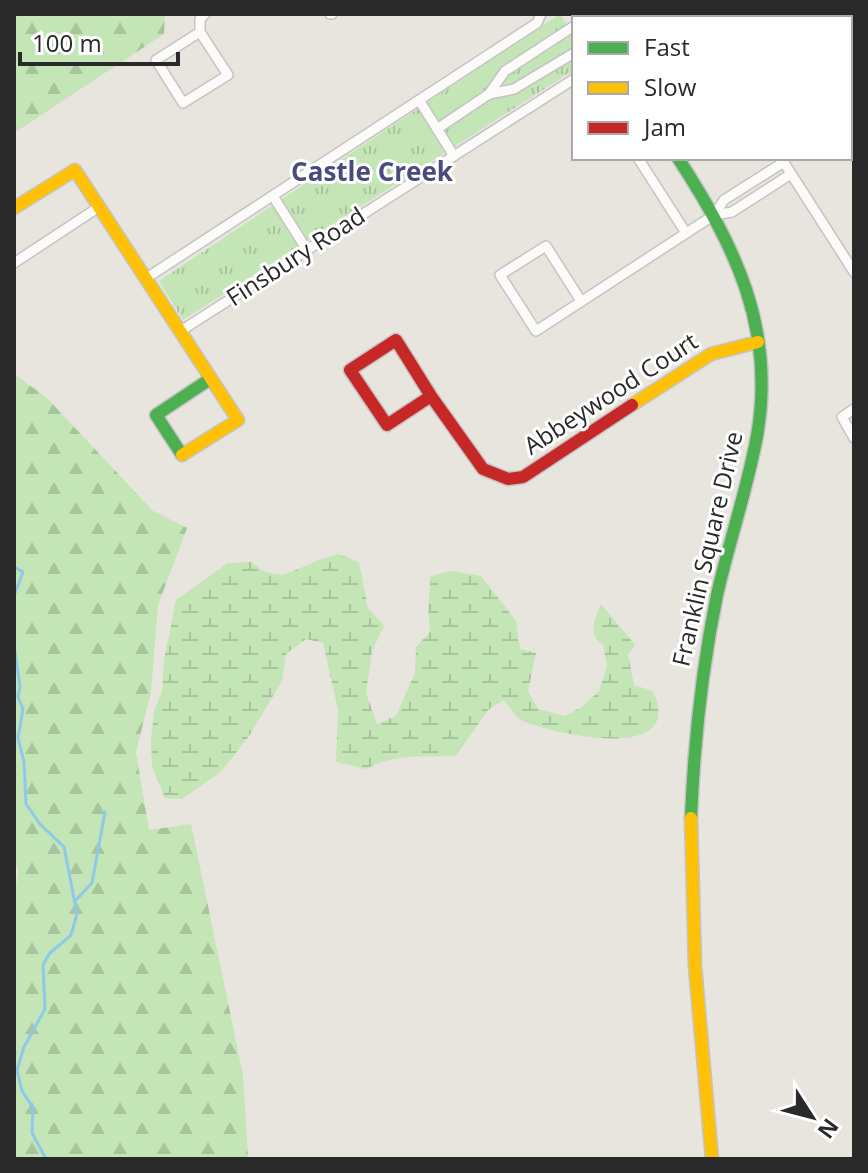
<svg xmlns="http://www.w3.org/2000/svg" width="868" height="1173" font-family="'Open Sans',sans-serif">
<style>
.grass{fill:url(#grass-tufts)}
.forest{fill:url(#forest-firs)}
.wetland{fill:url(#wetland-marsh)}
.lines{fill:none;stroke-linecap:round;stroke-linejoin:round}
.stream{stroke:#8ec9ed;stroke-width:3}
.street-casing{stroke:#c5c4c4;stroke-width:12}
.fast-casing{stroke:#c5c4c4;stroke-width:15}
.slow-casing{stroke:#c5c4c4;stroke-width:15}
.jam-casing{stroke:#c5c4c4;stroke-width:15}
.street{stroke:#fcfbfa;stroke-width:9}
.fast{stroke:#4caf50;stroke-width:12}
.slow{stroke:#ffc107;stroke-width:12}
.jam{stroke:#c62828;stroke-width:12}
.labels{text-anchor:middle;stroke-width:6;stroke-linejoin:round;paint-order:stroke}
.street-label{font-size:24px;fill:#292929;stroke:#fff}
.neighbourhood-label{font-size:26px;font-weight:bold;fill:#484b7b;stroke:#fff}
</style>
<defs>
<pattern id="grass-tufts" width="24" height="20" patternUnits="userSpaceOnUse" patternTransform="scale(2)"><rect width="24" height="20" fill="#c4e5b5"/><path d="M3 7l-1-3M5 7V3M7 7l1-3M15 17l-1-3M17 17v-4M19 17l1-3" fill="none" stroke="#a8c49c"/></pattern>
<pattern id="forest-firs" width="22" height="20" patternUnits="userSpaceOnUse" patternTransform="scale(2)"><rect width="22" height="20" fill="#c4e5b5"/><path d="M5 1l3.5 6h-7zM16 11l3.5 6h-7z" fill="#a8c49c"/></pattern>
<pattern id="wetland-marsh" width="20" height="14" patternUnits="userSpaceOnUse" patternTransform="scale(2)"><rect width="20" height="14" fill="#c4e5b5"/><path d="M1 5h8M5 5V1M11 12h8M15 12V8" fill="none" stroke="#a8c49c"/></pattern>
</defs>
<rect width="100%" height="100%" fill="#e8e5de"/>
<polygon class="grass" points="560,14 574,35 574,70 183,320 159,281"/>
<g class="forest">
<polygon points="14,14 165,14 164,34 14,133"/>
<polygon points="14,374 46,397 153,511 187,528 158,605 151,692 136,752 149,830 191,824 243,1075 248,1159 14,1159 14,899 18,873 14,856"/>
</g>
<path class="wetland" d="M 338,554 L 359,562 L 368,608 L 384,626 L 372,651 L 366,693 L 377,724 L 396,716 L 415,673 L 416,647 L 430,632 L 428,608 L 431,576 L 451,571 L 481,576 L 516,621 L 520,649 L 536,653 L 528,691 L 538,709 L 565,716 L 582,707 L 599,691 L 607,666 L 603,645 C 587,633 595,620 601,604 L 635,645 L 628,655 L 634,685 L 653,691 C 687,764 555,734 525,722 C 516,719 510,707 504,700 L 488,710 L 456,756 C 425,757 394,753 366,769 L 336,762 L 338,710 L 323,643 L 306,639 L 286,654 L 282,681 L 249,736 L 221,772 L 182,799 L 165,798 L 152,767 L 151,739 L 154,711 L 162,692 L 164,660 L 176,600 L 228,563 L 251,562 C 277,583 285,574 312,563 C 320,559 330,557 338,554 Z"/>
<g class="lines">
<g class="stream">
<polyline points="14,567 23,572 14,596"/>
<polyline points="14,645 20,686 18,697 23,709 18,738 24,762 26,804 40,824 64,847 77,914 71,935 49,954 43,965 45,1009 24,1047 17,1070 22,1091 33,1108 32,1133 46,1159"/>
<polyline points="76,900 92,883 105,812"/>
</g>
<g class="street-casing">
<g id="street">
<polyline points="330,14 332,14"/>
<polyline points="630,18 636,14"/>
<polyline points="786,18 792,14"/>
<polyline points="200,32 228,75 183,103 156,60 200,32 200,19 205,14"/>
<polyline points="489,94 514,89 574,53"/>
<polyline points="419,100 454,156"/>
<polyline points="437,129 489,94 505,71 574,26"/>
<polyline points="638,158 686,233"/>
<polyline points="781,158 854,272"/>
<polyline points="273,196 307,250"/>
<polyline points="714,215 732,212 791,174"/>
<polyline points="14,263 99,207"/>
<polyline points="145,279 537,23 541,14"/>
<polyline points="581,301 546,246 500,275 536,331 714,215 724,200 784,162"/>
<polyline points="179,332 574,79"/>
<polyline points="854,409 842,417 854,438"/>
</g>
</g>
<g class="fast-casing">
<g id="fast">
<polyline points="584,14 586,18"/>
<path d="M 678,158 C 735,246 776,328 757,436 C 747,490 729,542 717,595 C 702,668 694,743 691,818"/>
<polyline points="182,455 156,415 210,379"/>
</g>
</g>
<g class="slow-casing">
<g id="slow">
<polyline points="14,208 75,170 238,420 182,455"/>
<polyline points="632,405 711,354 758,342"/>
<polyline points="691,818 695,966 712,1159"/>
</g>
</g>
<g class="jam-casing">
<polyline id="jam" points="431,396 387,425 350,370 396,340 431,396 483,469 508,479 523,477 632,405"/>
</g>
<use href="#street" class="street"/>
<use href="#fast" class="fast"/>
<use href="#slow" class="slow"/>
<use href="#jam" class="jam"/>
</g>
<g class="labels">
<g class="street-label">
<text transform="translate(296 257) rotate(-33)" y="8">Finsbury Road</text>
<text transform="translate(611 394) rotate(-33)" y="8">Abbeywood Court</text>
<text transform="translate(708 549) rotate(-77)" y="8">Franklin Square Drive</text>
</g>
<g class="neighbourhood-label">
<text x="372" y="181">Castle Creek</text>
</g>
</g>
<rect width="868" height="1173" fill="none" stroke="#292929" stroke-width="32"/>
<rect x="572" y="16" width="280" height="144" fill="#ffffff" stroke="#a9a9a9" stroke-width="2"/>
<rect x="588" y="42" width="40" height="12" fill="#4caf50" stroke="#a9a9a9" stroke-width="2"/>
<text x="644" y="56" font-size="24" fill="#292929">Fast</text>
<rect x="588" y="82" width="40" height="12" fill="#ffc107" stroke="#a9a9a9" stroke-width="2"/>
<text x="644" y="96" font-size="24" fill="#292929">Slow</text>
<rect x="588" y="122" width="40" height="12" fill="#c62828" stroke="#a9a9a9" stroke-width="2"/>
<text x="644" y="136" font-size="24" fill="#292929">Jam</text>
<g transform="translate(812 1117) rotate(126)" stroke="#ffffff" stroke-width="6" paint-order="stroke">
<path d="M0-6L14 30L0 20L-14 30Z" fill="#292929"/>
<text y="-12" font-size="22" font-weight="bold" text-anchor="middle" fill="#292929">N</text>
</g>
<path d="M20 52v12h158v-12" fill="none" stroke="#292929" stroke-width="4"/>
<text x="32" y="52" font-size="24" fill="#292929" stroke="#ffffff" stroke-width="6" paint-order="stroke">100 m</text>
</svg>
